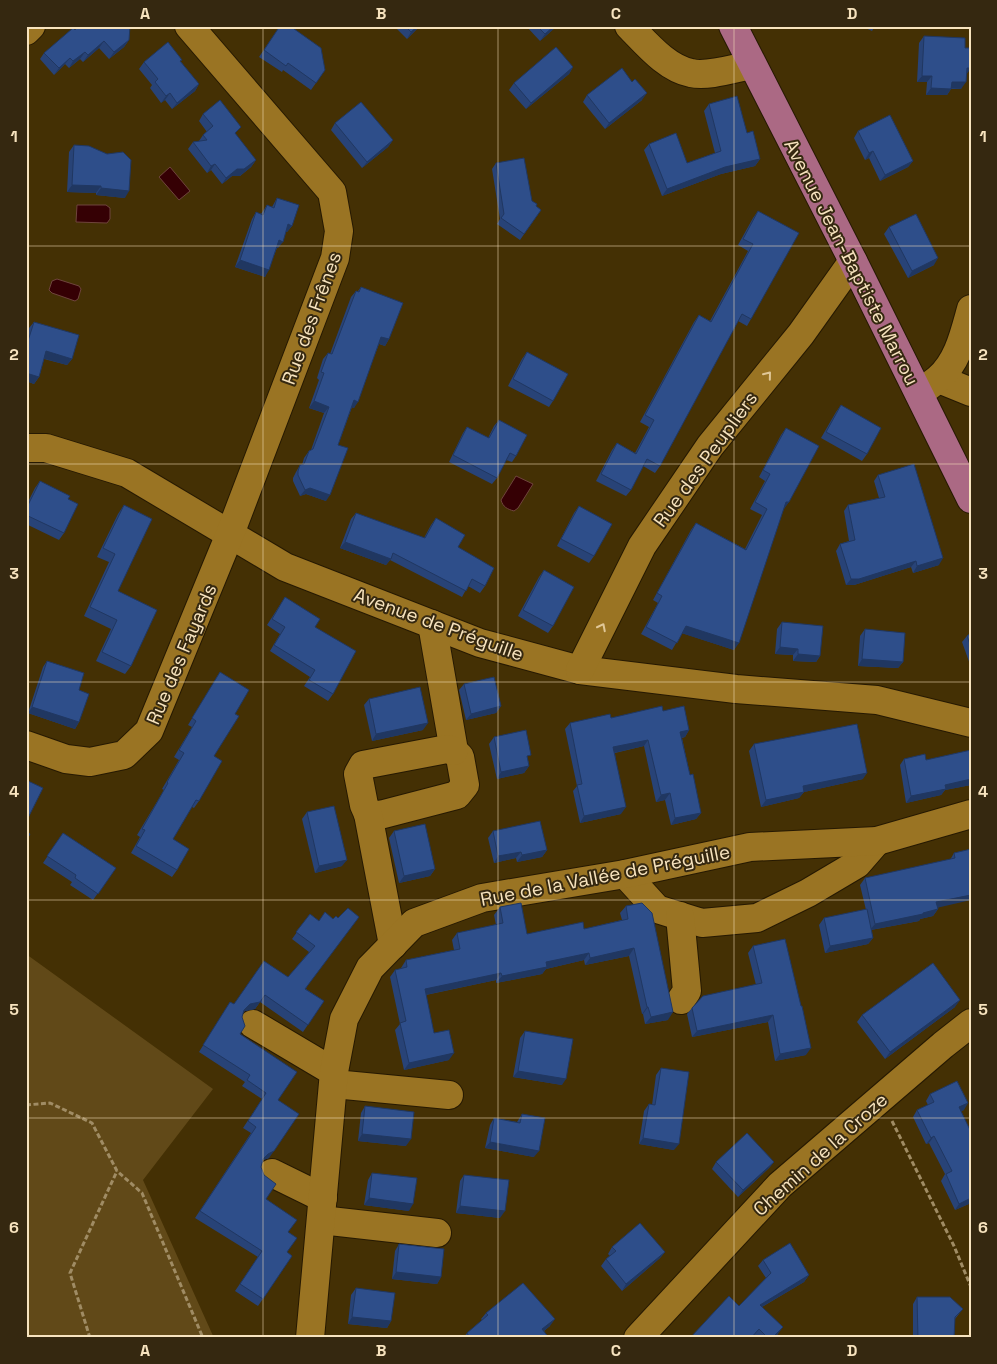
<svg xmlns="http://www.w3.org/2000/svg" width="997" height="1364" font-family="'Space Grotesk',sans-serif">
<style>
.green{fill:#614918}
.water{fill:#350004;stroke:#6f443c}
.lines{fill:none;stroke-linecap:round;stroke-linejoin:round}
.minor-casing{stroke:#261902;stroke-width:30}
.major-casing{stroke:#261902;stroke-width:30}
.path{stroke:#a08c64;stroke-width:3;stroke-dasharray:5 2.5;stroke-linecap:butt}
.minor{stroke:#9a7423;stroke-width:28}
.major{stroke:#ab6984;stroke-width:28}
.wall{fill:#284377}
.shaded-wall{fill:#203761}
.building{fill:#2e4e8a;stroke:#203761}
.oneway{stroke:#e0c797}
.grid{fill:none;stroke:#f7e3be;stroke-width:1;stroke-opacity:0.55}
.labels{text-anchor:middle;stroke-width:4;stroke-linejoin:round;paint-order:stroke}
.street-label{font-size:19px;fill:#f7e3be;stroke:#352810}
.neatline{fill:none;stroke:#f7e3be;stroke-width:2}
.grid-label{font-size:16px;text-anchor:middle;font-weight:bold;fill:#f7e3be}
</style>
<rect width="100%" height="100%" fill="#443004"/>
<polygon class="green" points="26,954 213,1089 143,1180 214,1338 26,1338"/>
<g class="water">
<polygon points="170,167 190,191 179,200 159,177"/>
<polygon points="77,205 106,205 110,208 110,219 107,223 76,222"/>
<polygon points="57,279 79,286 81,289 78,299 75,301 52,293 49,290 52,281"/>
<path d="M 516,476 L 533,484 L 518,508 L 514,511 C 507,509 503,507 501,500 Z"/>
</g>
<g class="lines">
<g class="minor-casing">
<g id="minor">
<path d="M 629,26 C 646,43 666,68 691,73 C 708,77 735,68 752,65"/>
<polyline points="26,31 31,26"/>
<polyline points="939,379 971,392"/>
<path d="M 919,393 C 925,389 932,384 938,379 C 958,362 964,334 971,309"/>
<polyline points="26,448 46,448 127,473 285,567 480,643 580,670 736,689 877,700 971,723"/>
<polyline points="580,670 642,546 710,446 801,334 853,261"/>
<polyline points="26,745 66,759 90,762 124,755 149,731 230,534 335,258 339,231 332,192 189,26"/>
<polyline points="368,814 380,815 457,795 465,785 460,757 454,751 432,624"/>
<polyline points="625,874 657,909 702,923 757,918 808,893 857,864 877,841"/>
<polyline points="680,916 687,991 681,1000"/>
<polyline points="393,945 368,814 364,805 358,774 363,765 447,749 454,751"/>
<polyline points="253,1024 334,1072"/>
<polyline points="334,1084 449,1095"/>
<polyline points="272,1173 323,1198"/>
<polyline points="321,1220 437,1233"/>
<polyline points="310,1338 334,1072 344,1019 370,968 414,923 482,898 625,874 750,847 877,841 971,814"/>
<polyline points="638,1338 780,1185 943,1045 971,1023"/>
</g>
</g>
<g class="major-casing">
<polyline id="major" points="733,26 853,261 971,499"/>
</g>
<g class="path">
<polyline points="26,1105 50,1103 92,1123 117,1171 142,1193 203,1338"/>
<polyline points="892,1121 954,1246 971,1287"/>
<polyline points="90,1338 70,1273 117,1171"/>
</g>
<use href="#minor" class="minor"/>
<use href="#major" class="major"/>
</g>
<g class="wall">
<polygon points="280,26 325,70 311,90 283,70 282,72 259,57"/>
<polygon points="397,26 420,26 407,39 396,28"/>
<polygon points="526,26 557,26 540,41"/>
<polygon points="861,26 875,26 872,31"/>
<polygon points="75,30 129,40 124,47 109,59 99,48 83,62 80,59 69,68 65,64 54,75 40,59 44,53"/>
<polygon points="924,36 971,68 966,74 961,89 951,89 947,95 926,95 927,82 917,82 919,43"/>
<polygon points="144,62 181,62 199,84 195,91 172,109 165,100 161,103 150,88 152,85 139,69"/>
<polygon points="573,67 569,74 526,109 509,90 514,83"/>
<polygon points="587,95 642,100 605,129 583,102"/>
<polygon points="709,104 747,133 760,159 755,166 721,174 662,196 644,150 649,144 687,163 715,153 704,111"/>
<polygon points="203,114 236,135 256,160 251,167 240,176 232,176 222,184 211,170 207,173 188,149 193,142 199,141 203,135 207,132 199,121"/>
<polygon points="335,123 393,140 388,147 362,168 331,130"/>
<polygon points="858,131 913,161 908,167 880,181 869,158 865,160 854,138"/>
<polygon points="74,145 125,198 96,195 96,193 67,192 69,152"/>
<polygon points="496,163 532,201 536,206 541,210 520,240 497,224 500,219 492,169"/>
<polygon points="277,198 292,226 287,232 286,232 278,248 277,248 265,277 235,267 252,219 256,212 261,214 267,205 272,207"/>
<polygon points="758,211 751,319 747,326 738,321 660,466 655,473 643,466 631,490 626,496 596,481 612,450 617,443 635,453 649,427 640,422 694,322 699,315 710,321 748,251 738,245 753,218"/>
<polygon points="889,227 934,265 908,278 884,234"/>
<polygon points="361,287 389,339 385,346 379,344 354,408 352,407 338,445 326,501 306,494 300,496 293,481 293,478 296,472 300,465 302,465 304,458 309,451 311,450 324,413 309,408 319,380 317,378 323,359 328,353 330,354 351,297 356,291 358,291"/>
<polygon points="34,322 72,359 67,365 44,359 39,377 34,384 26,381 26,338 29,328"/>
<polygon points="527,352 553,401 549,407 508,386 522,359"/>
<polygon points="841,405 867,454 862,461 821,438 836,412"/>
<polygon points="499,420 516,456 512,462 506,460 497,478 492,484 449,462 463,433 467,427 488,438 494,426"/>
<polygon points="786,428 789,502 783,509 734,650 682,633 672,650 641,634 658,603 653,600 691,530 696,523 745,549 762,515 750,509 765,481 759,477 781,435"/>
<polygon points="878,475 939,565 913,573 911,567 854,585 846,585 836,551 840,544 849,541 844,511 848,505 879,498 874,481"/>
<polygon points="40,481 68,499 64,533 59,540 26,524 26,506 35,488"/>
<polygon points="124,505 118,591 131,666 125,674 96,661 111,629 84,616 109,562 97,557 118,514"/>
<polygon points="579,506 594,556 589,563 557,546 574,513"/>
<polygon points="356,513 424,538 431,525 436,518 458,547 485,586 480,593 468,586 462,597 390,560 386,565 340,548 351,519"/>
<polygon points="544,570 553,626 548,633 518,616 539,577"/>
<polygon points="285,597 315,627 333,694 328,701 304,686 310,677 270,651 280,634 267,625"/>
<polygon points="782,622 820,656 816,662 793,661 793,655 775,654 777,629"/>
<polygon points="865,629 903,662 898,668 858,666 860,636"/>
<polygon points="971,633 971,667 962,642 967,636"/>
<polygon points="47,661 79,690 79,722 75,729 28,713 43,667"/>
<polygon points="220,672 235,714 214,756 199,801 194,808 192,807 173,839 177,870 172,877 131,853 140,837 137,835 164,790 162,789 179,760 174,757 192,727 188,725"/>
<polygon points="464,684 501,706 496,713 466,720 459,690"/>
<polygon points="369,699 423,730 372,741 364,705"/>
<polygon points="663,711 689,730 685,737 682,738 690,775 701,813 696,819 671,825 665,800 656,802 644,746 615,753 621,814 580,823 573,791 577,786 565,729 570,723"/>
<polygon points="494,737 528,760 529,766 524,773 497,779 489,744"/>
<polygon points="754,744 863,779 804,792 799,798 761,807 749,751"/>
<polygon points="971,750 971,785 945,790 941,795 906,803 900,765 904,759 926,760"/>
<polygon points="307,812 342,866 315,873 302,819"/>
<polygon points="394,831 435,869 430,876 399,883 389,838"/>
<polygon points="493,831 547,850 542,857 517,862 516,858 494,863 488,838"/>
<polygon points="63,833 116,868 93,900 70,885 72,882 43,863"/>
<polygon points="971,849 938,908 938,909 933,916 920,919 919,921 871,930 873,938 868,944 825,953 819,925 824,918 866,910 860,885 865,878 950,860 954,853"/>
<polygon points="626,906 668,1020 645,1024 643,1014 642,1014 629,956 585,965 584,960 546,969 542,974 496,983 496,980 426,995 434,1033 449,1060 404,1070 395,1030 400,1024 390,977 395,970 401,969 401,968 406,960 454,950 452,940 457,933 496,925 494,915 500,907 527,934 584,929 622,920 620,913"/>
<polygon points="325,912 306,989 324,1001 303,1032 260,1002 255,1009 245,1011 243,1012 242,1017 240,1034 278,1100 269,1158 263,1160 261,1167 266,1199 288,1232 287,1252 292,1256 258,1306 235,1291 258,1257 195,1218 251,1133 243,1128 262,1099 242,1086 245,1082 199,1052 230,1002 234,1004 288,977 309,952 292,939 310,914 319,921"/>
<polygon points="753,946 806,1055 775,1061 768,1022 692,1037 687,1014 692,1008 756,985 748,953"/>
<polygon points="955,1007 885,1059 857,1022 862,1015"/>
<polygon points="525,1031 562,1085 513,1077 520,1038"/>
<polygon points="661,1068 674,1150 639,1144 644,1111 649,1104 652,1105 656,1075"/>
<polygon points="930,1094 964,1110 961,1111 971,1132 971,1203 955,1210 941,1181 945,1174 929,1143 926,1144 913,1117 917,1110 928,1105 926,1101"/>
<polygon points="365,1106 406,1146 358,1141 361,1113"/>
<polygon points="522,1114 534,1157 485,1148 490,1125 494,1118 517,1122"/>
<polygon points="716,1162 774,1162 769,1168 738,1197 712,1169"/>
<polygon points="372,1173 409,1211 364,1205 368,1180"/>
<polygon points="464,1175 500,1218 456,1213 460,1181"/>
<polygon points="399,1244 441,1277 437,1284 392,1279 395,1251"/>
<polygon points="612,1247 665,1252 660,1258 622,1291 601,1266 606,1259 610,1256 608,1254"/>
<polygon points="763,1260 809,1275 804,1282 762,1307 778,1334 774,1338 756,1338 754,1336 753,1338 690,1338 739,1306 766,1278 758,1266"/>
<polygon points="356,1288 391,1321 387,1328 348,1324 351,1295"/>
<polygon points="917,1297 963,1309 955,1319 954,1338 913,1338 913,1304"/>
<polygon points="486,1313 550,1326 544,1331 549,1338 463,1338 467,1333 482,1320 481,1319"/>
</g>
<g class="shaded-wall">
<polygon points="418,26 420,26 407,39 411,32"/>
<polygon points="554,26 557,26 540,41 545,34"/>
<polygon points="129,40 124,47 109,59 114,52"/>
<polygon points="104,41 99,48 83,62 88,55"/>
<polygon points="85,52 80,59 69,68 73,61"/>
<polygon points="70,58 65,64 54,75 59,68"/>
<polygon points="573,67 569,74 526,109 531,103"/>
<polygon points="967,68 971,68 966,75"/>
<polygon points="922,76 932,76 927,82 917,82"/>
<polygon points="952,82 966,82 961,89 947,88"/>
<polygon points="199,84 195,91 172,109 177,103"/>
<polygon points="931,88 951,89 947,95 926,95"/>
<polygon points="170,93 165,100 161,103 166,96"/>
<polygon points="647,93 642,100 605,129 609,123"/>
<polygon points="393,140 388,147 362,168 367,162"/>
<polygon points="873,151 869,158 865,160 869,153"/>
<polygon points="760,159 755,166 721,174 662,196 667,189 725,167"/>
<polygon points="256,160 251,167 240,176 232,176 222,184 226,178 237,169"/>
<polygon points="913,161 908,167 880,181 885,175"/>
<polygon points="215,164 211,170 207,173 211,166"/>
<polygon points="72,185 101,186 96,193 67,192"/>
<polygon points="101,188 129,191 125,198 96,195"/>
<polygon points="288,224 292,226 287,232 284,231"/>
<polygon points="279,240 283,242 278,248 275,247"/>
<polygon points="938,258 934,265 908,278 912,271"/>
<polygon points="240,260 269,270 265,277 235,267"/>
<polygon points="381,337 389,339 385,346 377,343"/>
<polygon points="46,351 72,359 67,365 42,358"/>
<polygon points="26,373 39,377 34,384 26,381"/>
<polygon points="354,400 358,402 354,408 350,407"/>
<polygon points="314,401 329,407 324,413 309,408"/>
<polygon points="310,488 330,495 326,501 306,494 300,496 305,490"/>
<polygon points="786,502 789,502 784,509 781,508"/>
<polygon points="345,542 391,559 386,565 340,548"/>
<polygon points="943,558 939,565 913,573 917,566"/>
<polygon points="916,561 911,567 854,585 846,585 851,579"/>
<polygon points="686,626 739,643 734,650 681,633"/>
<polygon points="780,647 798,649 793,655 775,654"/>
<polygon points="798,654 820,656 816,662 793,661"/>
<polygon points="862,659 903,662 898,668 858,666"/>
<polygon points="501,706 496,713 466,720 471,714"/>
<polygon points="32,707 79,722 75,729 28,713"/>
<polygon points="428,723 423,730 372,741 376,734"/>
<polygon points="689,730 685,737 676,739 680,732"/>
<polygon points="648,740 644,746 609,754 613,747"/>
<polygon points="529,766 524,773 497,779 501,772"/>
<polygon points="867,773 863,779 804,792 799,798 761,807 766,800 803,786"/>
<polygon points="971,779 971,785 945,790 941,795 906,803 911,796 945,785"/>
<polygon points="670,793 665,800 656,802 661,795"/>
<polygon points="626,807 621,814 580,823 584,816"/>
<polygon points="701,813 696,819 671,825 675,818"/>
<polygon points="547,850 542,857 517,862 522,855"/>
<polygon points="521,852 516,858 494,863 498,856"/>
<polygon points="347,860 342,866 315,873 319,866"/>
<polygon points="435,869 430,876 399,883 404,876"/>
<polygon points="971,895 971,900 932,909 936,902"/>
<polygon points="938,909 933,916 920,919 919,921 870,930 875,924"/>
<polygon points="873,938 868,944 825,953 830,946"/>
<polygon points="634,948 629,956 585,965 590,958"/>
<polygon points="589,953 584,960 546,969 542,974 496,983 502,976 546,962"/>
<polygon points="501,973 496,980 420,996 425,989"/>
<polygon points="960,1000 955,1007 885,1059 890,1052"/>
<polygon points="260,1002 255,1009 245,1011 239,1016 250,1004"/>
<polygon points="647,1007 648,1007 643,1014 642,1014"/>
<polygon points="673,1012 668,1020 645,1024 651,1017"/>
<polygon points="773,1015 768,1022 692,1037 697,1031"/>
<polygon points="811,1048 806,1055 775,1061 780,1054"/>
<polygon points="454,1053 449,1060 404,1070 409,1063"/>
<polygon points="518,1071 566,1079 562,1085 513,1077"/>
<polygon points="968,1103 964,1110 954,1114 959,1107"/>
<polygon points="362,1134 411,1139 406,1146 358,1141"/>
<polygon points="934,1136 929,1143 926,1144 931,1138"/>
<polygon points="643,1138 679,1144 674,1150 639,1144"/>
<polygon points="490,1142 539,1151 534,1157 485,1148"/>
<polygon points="274,1151 269,1158 263,1160 263,1159 268,1154"/>
<polygon points="774,1162 769,1168 738,1197 743,1190"/>
<polygon points="369,1198 413,1204 409,1211 364,1205"/>
<polygon points="971,1198 971,1203 955,1210 959,1204"/>
<polygon points="460,1206 505,1211 500,1218 456,1213"/>
<polygon points="665,1252 660,1258 622,1291 626,1284"/>
<polygon points="396,1272 441,1277 437,1284 392,1279"/>
<polygon points="809,1275 804,1282 755,1311 760,1305"/>
<polygon points="352,1317 391,1321 387,1328 348,1324"/>
<polygon points="555,1319 550,1326 537,1336 542,1329"/>
<polygon points="783,1327 778,1334 774,1338 772,1338"/>
</g>
<g class="building">
<polygon points="78,26 130,26 129,40 114,52 104,41 88,55 85,52 73,61 70,58 59,68 44,53 73,28 75,30"/>
<polygon points="280,26 290,26 321,48 325,70 316,83 288,63 286,66 264,50"/>
<polygon points="405,26 418,26 411,32"/>
<polygon points="537,26 554,26 545,34"/>
<polygon points="924,36 965,38 965,48 971,48 971,68 967,68 966,82 952,82 951,89 931,88 932,76 922,76"/>
<polygon points="168,42 182,60 180,61 199,84 177,103 170,93 166,96 155,82 158,79 144,62"/>
<polygon points="556,47 573,67 531,103 514,83"/>
<polygon points="622,68 632,82 635,79 647,93 609,123 587,95"/>
<polygon points="737,96 747,133 753,131 760,159 725,167 667,189 649,144 676,133 687,163 721,151 709,104"/>
<polygon points="220,100 241,127 235,133 256,160 244,169 237,169 226,178 215,164 211,166 193,142 207,140 203,135 213,126 203,114"/>
<polygon points="361,102 393,140 367,162 335,123"/>
<polygon points="890,115 913,161 885,175 873,151 869,153 858,131"/>
<polygon points="74,145 89,146 107,154 123,152 131,160 129,191 101,188 101,186 72,185"/>
<polygon points="524,158 532,201 537,204 536,206 541,210 524,234 501,218 504,214 496,163"/>
<polygon points="277,198 299,205 292,226 288,224 283,242 279,240 269,270 240,260 256,212 263,215 267,205 274,208"/>
<polygon points="758,211 799,233 751,319 742,314 660,466 647,459 631,490 601,474 617,443 636,454 654,420 645,415 699,315 711,322 753,244 743,239"/>
<polygon points="916,214 938,258 912,271 889,227"/>
<polygon points="361,287 403,303 389,339 381,337 358,402 354,400 338,445 348,448 330,495 310,488 305,490 298,475 298,471 300,465 304,464 309,451 313,449 329,407 314,401 324,373 321,372 328,353 332,354 356,291 359,292"/>
<polygon points="34,322 79,335 72,359 46,351 39,377 26,373 26,347"/>
<polygon points="527,352 568,374 553,401 513,379"/>
<polygon points="841,405 881,428 867,454 826,432"/>
<polygon points="499,420 527,435 516,456 510,453 497,478 453,455 467,427 489,438"/>
<polygon points="786,428 819,446 789,502 786,502 739,643 686,626 677,643 646,627 662,596 657,593 696,523 746,550 767,509 755,502 770,474 763,470"/>
<polygon points="914,464 943,558 917,566 916,561 859,579 851,579 840,544 855,540 848,505 885,497 878,475"/>
<polygon points="40,481 70,496 68,499 78,504 64,533 26,515 26,509"/>
<polygon points="124,505 152,519 118,591 157,610 131,666 102,652 117,620 90,607 115,554 103,548"/>
<polygon points="579,506 612,524 594,556 561,539"/>
<polygon points="356,513 425,538 436,518 465,535 458,547 494,568 485,586 472,579 466,591 393,553 391,559 345,542"/>
<polygon points="544,570 574,587 553,626 523,610"/>
<polygon points="285,597 320,619 315,627 356,651 333,694 309,680 315,670 274,645 285,627 272,619"/>
<polygon points="782,622 823,626 820,656 798,654 798,649 780,647"/>
<polygon points="865,629 905,633 903,662 862,659"/>
<polygon points="971,633 971,647 967,636"/>
<polygon points="47,661 84,673 79,690 89,694 79,722 32,707"/>
<polygon points="220,672 249,690 235,714 239,716 214,756 222,761 199,801 196,800 173,839 189,849 177,870 136,846 145,830 142,829 168,783 167,782 184,753 179,750 196,721 192,718"/>
<polygon points="494,677 501,706 471,714 464,684"/>
<polygon points="420,687 428,723 376,734 369,699"/>
<polygon points="662,706 663,711 684,706 689,730 680,732 690,775 693,774 701,813 675,818 670,793 661,795 648,740 613,747 626,807 584,816 577,785 582,784 570,723 610,714 611,718"/>
<polygon points="857,724 867,773 803,786 804,792 766,800 754,744"/>
<polygon points="526,730 531,755 527,756 529,766 501,772 494,737"/>
<polygon points="971,750 971,779 945,785 946,789 911,796 904,759 925,754 926,760"/>
<polygon points="26,780 43,788 26,822"/>
<polygon points="334,806 347,860 319,866 307,812"/>
<polygon points="540,821 547,850 522,855 521,852 498,856 493,831"/>
<polygon points="425,824 435,869 404,876 394,831"/>
<polygon points="26,832 30,834 26,841"/>
<polygon points="63,833 116,868 98,894 75,878 76,875 47,856"/>
<polygon points="971,849 971,895 936,902 938,909 923,913 923,914 875,924 865,878 955,858 954,853"/>
<polygon points="521,903 527,934 583,922 584,929 628,919 626,906 642,903 652,913 673,1012 651,1017 648,1007 647,1007 634,948 590,958 589,953 546,962 547,967 502,976 501,973 425,989 434,1033 449,1030 454,1053 409,1063 400,1023 406,1021 395,970 407,967 406,960 460,949 457,933 503,923 500,907"/>
<polygon points="348,908 359,917 305,989 324,1001 308,1025 265,995 260,1002 250,1004 244,1010 242,1017 245,1026 240,1034 297,1072 278,1100 299,1114 274,1151 268,1154 263,1159 261,1167 264,1175 276,1184 266,1199 297,1220 288,1232 297,1238 287,1252 292,1256 263,1299 240,1284 262,1251 200,1211 256,1127 248,1121 266,1093 247,1080 250,1075 203,1045 230,1002 234,1004 264,961 288,977 315,946 296,932 310,914 319,921 325,912 333,919 336,916 338,918"/>
<polygon points="867,909 873,938 830,946 824,918"/>
<polygon points="785,939 801,1006 802,1006 811,1048 780,1054 773,1015 697,1031 692,1008 703,996 762,983 753,946"/>
<polygon points="933,963 960,1000 890,1052 862,1015"/>
<polygon points="525,1031 573,1039 566,1079 518,1071"/>
<polygon points="661,1068 689,1072 679,1144 643,1138 649,1104 655,1105"/>
<polygon points="957,1081 968,1103 959,1107 971,1132 971,1198 959,1204 946,1174 952,1171 934,1136 931,1138 917,1110 934,1102 930,1094"/>
<polygon points="365,1106 414,1112 411,1139 362,1134"/>
<polygon points="522,1114 545,1118 539,1151 490,1142 494,1118 520,1123"/>
<polygon points="747,1133 774,1162 743,1190 716,1162"/>
<polygon points="372,1173 417,1178 413,1204 369,1198"/>
<polygon points="464,1175 509,1180 505,1211 460,1206"/>
<polygon points="640,1223 665,1252 626,1284 606,1259 616,1251 612,1247"/>
<polygon points="790,1243 809,1275 760,1305 783,1327 772,1338 768,1338 759,1329 751,1338 690,1338 729,1296 739,1306 771,1273 763,1260"/>
<polygon points="399,1244 444,1249 441,1277 396,1272"/>
<polygon points="523,1283 555,1319 542,1329 549,1338 470,1338 467,1333 488,1315 486,1313"/>
<polygon points="356,1288 395,1293 391,1321 352,1317"/>
<polygon points="917,1297 950,1297 963,1309 955,1317 954,1338 918,1338"/>
</g>
<defs><path id="oneway-chevron" d="M-2-3.5L2.5 0L-2 3.5" fill="none" stroke-width="1.6" stroke-linecap="round" stroke-linejoin="round" transform="scale(1.25)"/></defs>
<g class="oneway">
<use href="#oneway-chevron" transform="translate(768 375) rotate(-51)"/>
<use href="#oneway-chevron" transform="translate(602 627) rotate(-63)"/>
</g>
<path class="grid" d="M 263,26 L 263,1338M 498,26 L 498,1338M 734,26 L 734,1338M 26,246 L 971,246M 26,464 L 971,464M 26,682 L 971,682M 26,900 L 971,900M 26,1118 L 971,1118"/>
<g class="labels">
<g class="street-label">
<text transform="translate(852 262) rotate(63)" y="7">Avenue Jean-Baptiste Marrou</text>
<text transform="translate(311 318) rotate(-70)" y="7">Rue des Frênes</text>
<text transform="translate(705 459) rotate(-54)" y="7">Rue des Peupliers</text>
<text transform="translate(439 624) rotate(20)" y="7">Avenue de Préguille</text>
<text transform="translate(181 654) rotate(-67)" y="7">Rue des Fayards</text>
<text transform="translate(605 875) rotate(-11)" y="7">Rue de la Vallée de Préguille</text>
<text transform="translate(820 1154) rotate(-42)" y="7">Chemin de la Croze</text>
</g>
</g>
<rect width="997" height="1364" fill="none" stroke="#352810" stroke-width="55"/>
<rect x="28" y="28" width="942" height="1308" class="neatline"/>
<g class="grid-label">
<text x="145" y="19">A</text>
<text x="381" y="19">B</text>
<text x="616" y="19">C</text>
<text x="852" y="19">D</text>
<text x="14" y="142">1</text>
<text x="983" y="142">1</text>
<text x="14" y="360">2</text>
<text x="983" y="360">2</text>
<text x="14" y="579">3</text>
<text x="983" y="579">3</text>
<text x="14" y="797">4</text>
<text x="983" y="797">4</text>
<text x="14" y="1015">5</text>
<text x="983" y="1015">5</text>
<text x="14" y="1233">6</text>
<text x="983" y="1233">6</text>
<text x="145" y="1356">A</text>
<text x="381" y="1356">B</text>
<text x="616" y="1356">C</text>
<text x="852" y="1356">D</text>
</g>
</svg>
